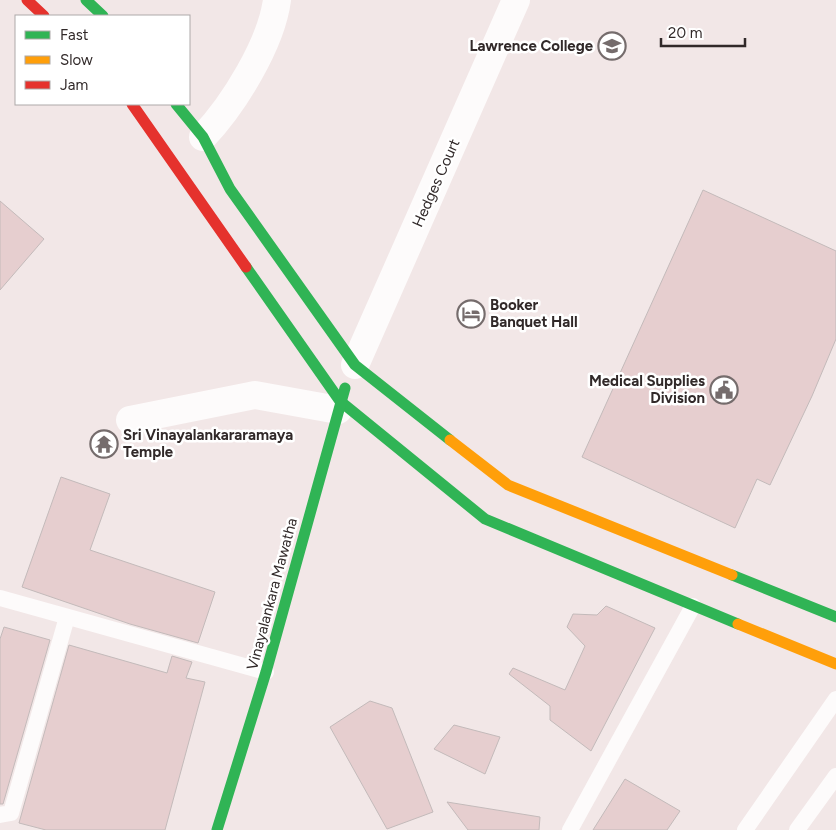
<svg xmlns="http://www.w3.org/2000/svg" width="836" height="830" font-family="Figtree,sans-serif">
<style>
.building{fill:#e6cecf;stroke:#c3baba}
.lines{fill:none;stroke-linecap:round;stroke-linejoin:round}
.lane{stroke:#fdfbfb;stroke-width:16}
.street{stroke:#fdfbfb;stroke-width:28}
.fast{stroke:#30b455;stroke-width:11}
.slow{stroke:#ff9f0a;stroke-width:11}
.jam{stroke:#e5322d;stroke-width:11}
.labels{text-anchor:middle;stroke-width:5;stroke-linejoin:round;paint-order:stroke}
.poi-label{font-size:15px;font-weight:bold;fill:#312929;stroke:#fff;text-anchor:end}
.street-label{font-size:15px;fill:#312929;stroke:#fff}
</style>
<rect width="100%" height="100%" fill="#f2e7e7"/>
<g class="building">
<polygon points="703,190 836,251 836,339 812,396 770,485 757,479 735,528 582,457"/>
<polygon points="0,201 44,239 0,290"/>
<polygon points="61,477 110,494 90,550 215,592 198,643 130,624 22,587"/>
<polygon points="606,606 655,628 591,751 550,720 550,706 509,674 513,668 565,690 585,646 567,627 573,614 597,615"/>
<polygon points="4,627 50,640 3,804 0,804 0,639"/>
<polygon points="69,645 167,673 172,656 192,662 186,678 205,682 165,830 46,830 19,823"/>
<polygon points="370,701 392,708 433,812 387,829 330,727"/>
<polygon points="454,725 500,737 485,774 434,749"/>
<polygon points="625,779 680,811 667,830 593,830"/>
<polygon points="447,802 540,817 539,830 468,830"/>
</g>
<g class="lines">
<g class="lane">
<polyline points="0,598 266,672"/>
<polyline points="0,815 11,813 67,617"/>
<polyline points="570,830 693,606"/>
<polyline points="745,830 836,699"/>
<polyline points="797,830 836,776"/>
</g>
<g class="street">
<path d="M 203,137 C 233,105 271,45 277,0"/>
<polyline points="355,365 516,0"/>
<polyline points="130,420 255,395 338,410"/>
</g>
<g class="fast">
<polyline points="86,0 103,16"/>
<polyline points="176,104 203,137 230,189 355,365 450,440"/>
<polyline points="246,267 340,401 485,519 738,624"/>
<polyline points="732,575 836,617"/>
<polyline points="217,830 266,672 345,388"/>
</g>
<g class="slow">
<polyline points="450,440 508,485 732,575"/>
<polyline points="738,624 836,664"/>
</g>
<g class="jam">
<polyline points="27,0 44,16"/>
<polyline points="132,104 246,267"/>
</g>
</g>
<defs>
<g id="school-ring" transform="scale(1.4375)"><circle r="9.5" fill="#fff" stroke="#756c6c" stroke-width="1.5"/><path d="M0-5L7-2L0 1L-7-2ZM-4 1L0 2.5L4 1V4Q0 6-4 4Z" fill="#756c6c"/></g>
<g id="hotel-ring" transform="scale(1.4375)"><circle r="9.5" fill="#fff" stroke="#756c6c" stroke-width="1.5"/><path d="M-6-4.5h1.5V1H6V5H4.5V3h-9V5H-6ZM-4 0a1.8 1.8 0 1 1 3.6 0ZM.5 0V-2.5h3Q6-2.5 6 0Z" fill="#756c6c"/></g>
<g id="civic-ring" transform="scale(1.4375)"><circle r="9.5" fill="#fff" stroke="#756c6c" stroke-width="1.5"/><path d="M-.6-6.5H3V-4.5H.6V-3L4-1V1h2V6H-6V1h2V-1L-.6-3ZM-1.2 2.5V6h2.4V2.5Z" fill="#756c6c"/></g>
<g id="temple-ring" transform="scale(1.4375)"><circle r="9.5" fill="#fff" stroke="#756c6c" stroke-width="1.5"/><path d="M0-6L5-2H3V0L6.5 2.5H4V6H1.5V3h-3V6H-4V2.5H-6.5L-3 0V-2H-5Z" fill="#756c6c"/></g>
</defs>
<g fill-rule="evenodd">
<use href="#school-ring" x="612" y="46"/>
<use href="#hotel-ring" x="471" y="314"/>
<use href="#civic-ring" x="724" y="390"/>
<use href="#temple-ring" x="104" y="444"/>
</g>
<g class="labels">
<g class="poi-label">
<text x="593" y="51">Lawrence College</text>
<text x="490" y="310" text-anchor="start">Booker<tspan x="490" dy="17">Banquet Hall</tspan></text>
<text x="705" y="386">Medical Supplies<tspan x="705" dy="17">Division</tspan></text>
<text x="123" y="440" text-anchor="start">Sri Vinayalankararamaya<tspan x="123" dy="17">Temple</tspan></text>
</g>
<g class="street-label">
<text transform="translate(436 183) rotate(-66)" y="5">Hedges Court</text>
<text transform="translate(272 594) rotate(-75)" y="5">Vinayalankara Mawatha</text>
</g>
</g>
<rect x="15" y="15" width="175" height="90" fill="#ffffff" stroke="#ada9a9"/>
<rect x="25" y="31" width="25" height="8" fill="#30b455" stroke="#ada9a9"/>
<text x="60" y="40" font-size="15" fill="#312929">Fast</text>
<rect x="25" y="56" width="25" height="8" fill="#ff9f0a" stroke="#ada9a9"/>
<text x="60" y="65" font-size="15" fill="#312929">Slow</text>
<rect x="25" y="81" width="25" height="8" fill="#e5322d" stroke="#ada9a9"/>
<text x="60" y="90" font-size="15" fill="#312929">Jam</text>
<path d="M661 38v8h84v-8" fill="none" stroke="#312929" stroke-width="2.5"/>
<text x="668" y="38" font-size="15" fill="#312929" stroke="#ffffff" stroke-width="4" paint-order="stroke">20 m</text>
</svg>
